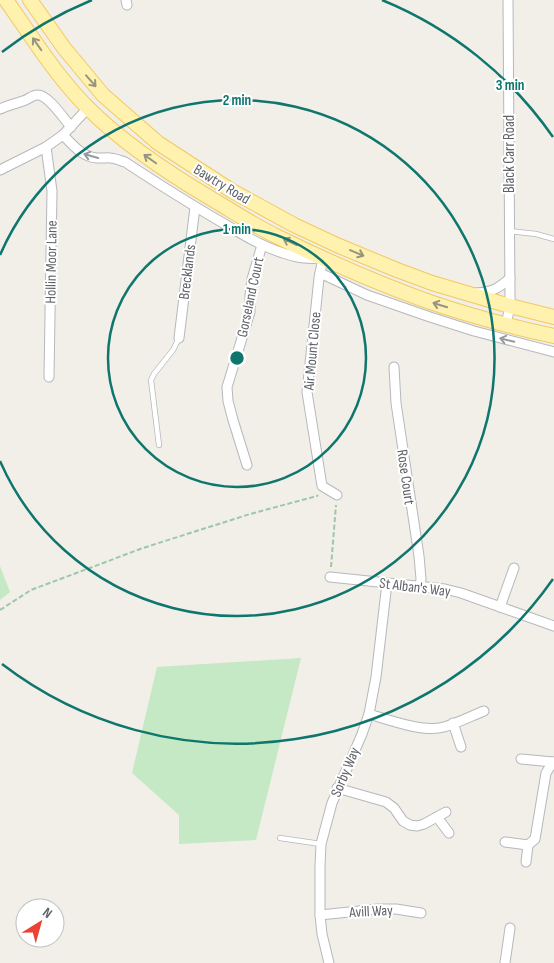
<svg xmlns="http://www.w3.org/2000/svg" width="554" height="963" font-family="'Sofia Sans Condensed',sans-serif">
<style>
.green{fill:#c5e8c5}
.lines{fill:none;stroke-linecap:round;stroke-linejoin:round}
.service-casing{stroke:#b5b8bc;stroke-width:6}
.minor-casing{stroke:#b5b8bc;stroke-width:11}
.primary-casing{stroke:#f2c960;stroke-width:16}
.path{stroke:#9cc7a9;stroke-width:2;stroke-dasharray:5 2.5;stroke-linecap:butt}
.service{stroke:#fff;stroke-width:4.5}
.minor{stroke:#fff;stroke-width:9}
.primary{stroke:#fff2af;stroke-width:14}
.oneway{stroke:#979581}
.oneway2{stroke:#979a9d}
.ring{fill:none;stroke:#0f766e;stroke-width:2.5}
.labels{text-anchor:middle;stroke-width:4;stroke-linejoin:round;paint-order:stroke}
.street-label{font-size:15px;fill:#5f6368;stroke:#fff}
.centre{fill:#0f766e;stroke:#fff;stroke-width:2.5}
.ring-label{font-size:15px;text-anchor:middle;font-weight:bold;fill:#0f766e;stroke:#fff;stroke-width:4;stroke-linejoin:round;paint-order:stroke}
</style>
<rect width="100%" height="100%" fill="#f1efe8"/>
<g class="green">
<polygon points="0,566 10,592 0,600"/>
<polygon points="301,658 256,840 179,844 179,815 132,773 157,667"/>
</g>
<g class="lines">
<g class="service-casing">
<g id="service">
<polyline points="509,231 536,234 554,239"/>
<polyline points="159,445 151,380 154,374 173,350 179,338"/>
<polyline points="280,838 321,844"/>
</g>
</g>
<g class="minor-casing">
<g id="minor">
<polyline points="126,0 127,5"/>
<path d="M 88,108 L 63,135 C 73,145 82,157 97,158 C 99,158 102,158 105,158 C 112,157 118,160 125,162 C 157,183 190,204 223,223 C 245,236 268,250 293,256 C 303,259 312,259 323,258 L 319,278 L 307,392 L 322,486 L 337,495"/>
<path d="M 0,109 C 8,105 15,104 23,101 C 28,100 32,95 37,95 C 48,94 64,119 71,127"/>
<polyline points="46,147 52,191 49,377"/>
<polyline points="0,170 46,147 63,135"/>
<polyline points="320,273 367,295 430,317 474,331 554,352"/>
<path d="M 475,293 C 492,292 498,289 510,278"/>
<polyline points="506,325 510,306 510,298 508,0"/>
<polyline points="179,338 195,207"/>
<polyline points="394,367 396,403 419,556 421,579 420,587"/>
<polyline points="247,465 233,420 228,401 227,387 250,312 250,295 252,279 262,245"/>
<polyline points="330,577 445,589 461,593 554,626"/>
<polyline points="500,607 514,568"/>
<path d="M 369,714 C 389,720 424,733 444,727 C 458,723 471,716 484,711"/>
<polyline points="453,723 461,747"/>
<polyline points="521,759 553,762"/>
<polyline points="337,788 386,802 394,808 403,821 410,825 417,826 424,824 446,812"/>
<polyline points="437,817 449,833"/>
<polyline points="505,842 528,845 535,839 546,773 553,762 554,762"/>
<polyline points="526,862 528,845"/>
<polyline points="320,915 378,909 396,909 421,913"/>
<polyline points="329,963 322,934 320,915 320,866 321,844 332,803 362,734 369,714 376,677 387,583"/>
<polyline points="505,963 510,928"/>
</g>
</g>
<g class="primary-casing">
<g id="primary">
<path d="M 6,0 C 32,37 56,76 88,108 C 124,144 168,173 212,199 C 234,212 255,226 278,237 C 327,261 379,284 430,302 C 471,316 512,327 554,336"/>
<polyline points="30,0 64,48 103,95 158,143 232,191 294,225 339,246 397,270 432,283 510,306 554,317"/>
</g>
</g>
<g class="path">
<polyline points="331,567 336,505"/>
<polyline points="0,610 31,590 143,548 250,514 317,496 318,495"/>
</g>
<use href="#service" class="service"/>
<use href="#minor" class="minor"/>
<use href="#primary" class="primary"/>
</g>
<defs><path id="oneway-shaft" d="M-6 0H5M1.5-3L5.5 0L1.5 3" fill="none" stroke-width="1.6" stroke-linecap="round" stroke-linejoin="round" transform="scale(1.25)"/></defs>
<g class="oneway">
<use href="#oneway-shaft" transform="translate(37 44) rotate(-125)"/>
<use href="#oneway-shaft" transform="translate(91 81) rotate(49)"/>
<use href="#oneway-shaft" transform="translate(150 159) rotate(-145)"/>
<use href="#oneway-shaft" transform="translate(290 242) rotate(-155)"/>
<use href="#oneway-shaft" transform="translate(357 253) rotate(23)"/>
<use href="#oneway-shaft" transform="translate(440 305) rotate(-163)"/>
</g>
<g class="oneway2">
<use href="#oneway-shaft" transform="translate(91 156) rotate(-164)"/>
<use href="#oneway-shaft" transform="translate(507 340) rotate(-166)"/>
</g>
<g class="ring">
<circle cx="237" cy="358" r="129"/>
<path d="M0 255A258 258 0 1 1 0 461"/>
<path d="M553 579A386 386 0 0 1 2 664M2 52A386 386 0 0 1 92 0M382 0A386 386 0 0 1 553 137"/>
</g>
<g class="labels">
<g class="street-label">
<text transform="translate(509 154) rotate(-90)" y="5">Black Carr Road</text>
<text transform="translate(222 184) rotate(31)" y="5">Bawtry Road</text>
<text transform="translate(51 262) rotate(-89)" y="5">Hollin Moor Lane</text>
<text transform="translate(187 272) rotate(-83)" y="5">Brecklands</text>
<text transform="translate(250 297) rotate(-78)" y="5">Gorseland Court</text>
<text transform="translate(312 351) rotate(-85)" y="5">Air Mount Close</text>
<text transform="translate(406 477) rotate(82)" y="5">Rose Court</text>
<text transform="translate(415 587) rotate(7)" y="5">St Alban's Way</text>
<text transform="translate(345 772) rotate(-67)" y="5">Sorby Way</text>
<text transform="translate(371 911) rotate(-3)" y="5">Avill Way</text>
</g>
</g>
<circle cx="237" cy="358" r="8" class="centre"/>
<g class="ring-label">
<text x="510" y="90">3 min</text>
<text x="237" y="105">2 min</text>
<text x="237" y="234">1 min</text>
</g>
<g transform="translate(40 923) rotate(37)"><circle r="24" fill="#ffffff" stroke="#bfc1c3"/>
<path d="M0-4L9 19L0 12L-9 19Z" fill="#ea4335"/>
<text y="-8" font-size="14" font-weight="bold" text-anchor="middle" fill="#5f6368">N</text>
</g>
</svg>
